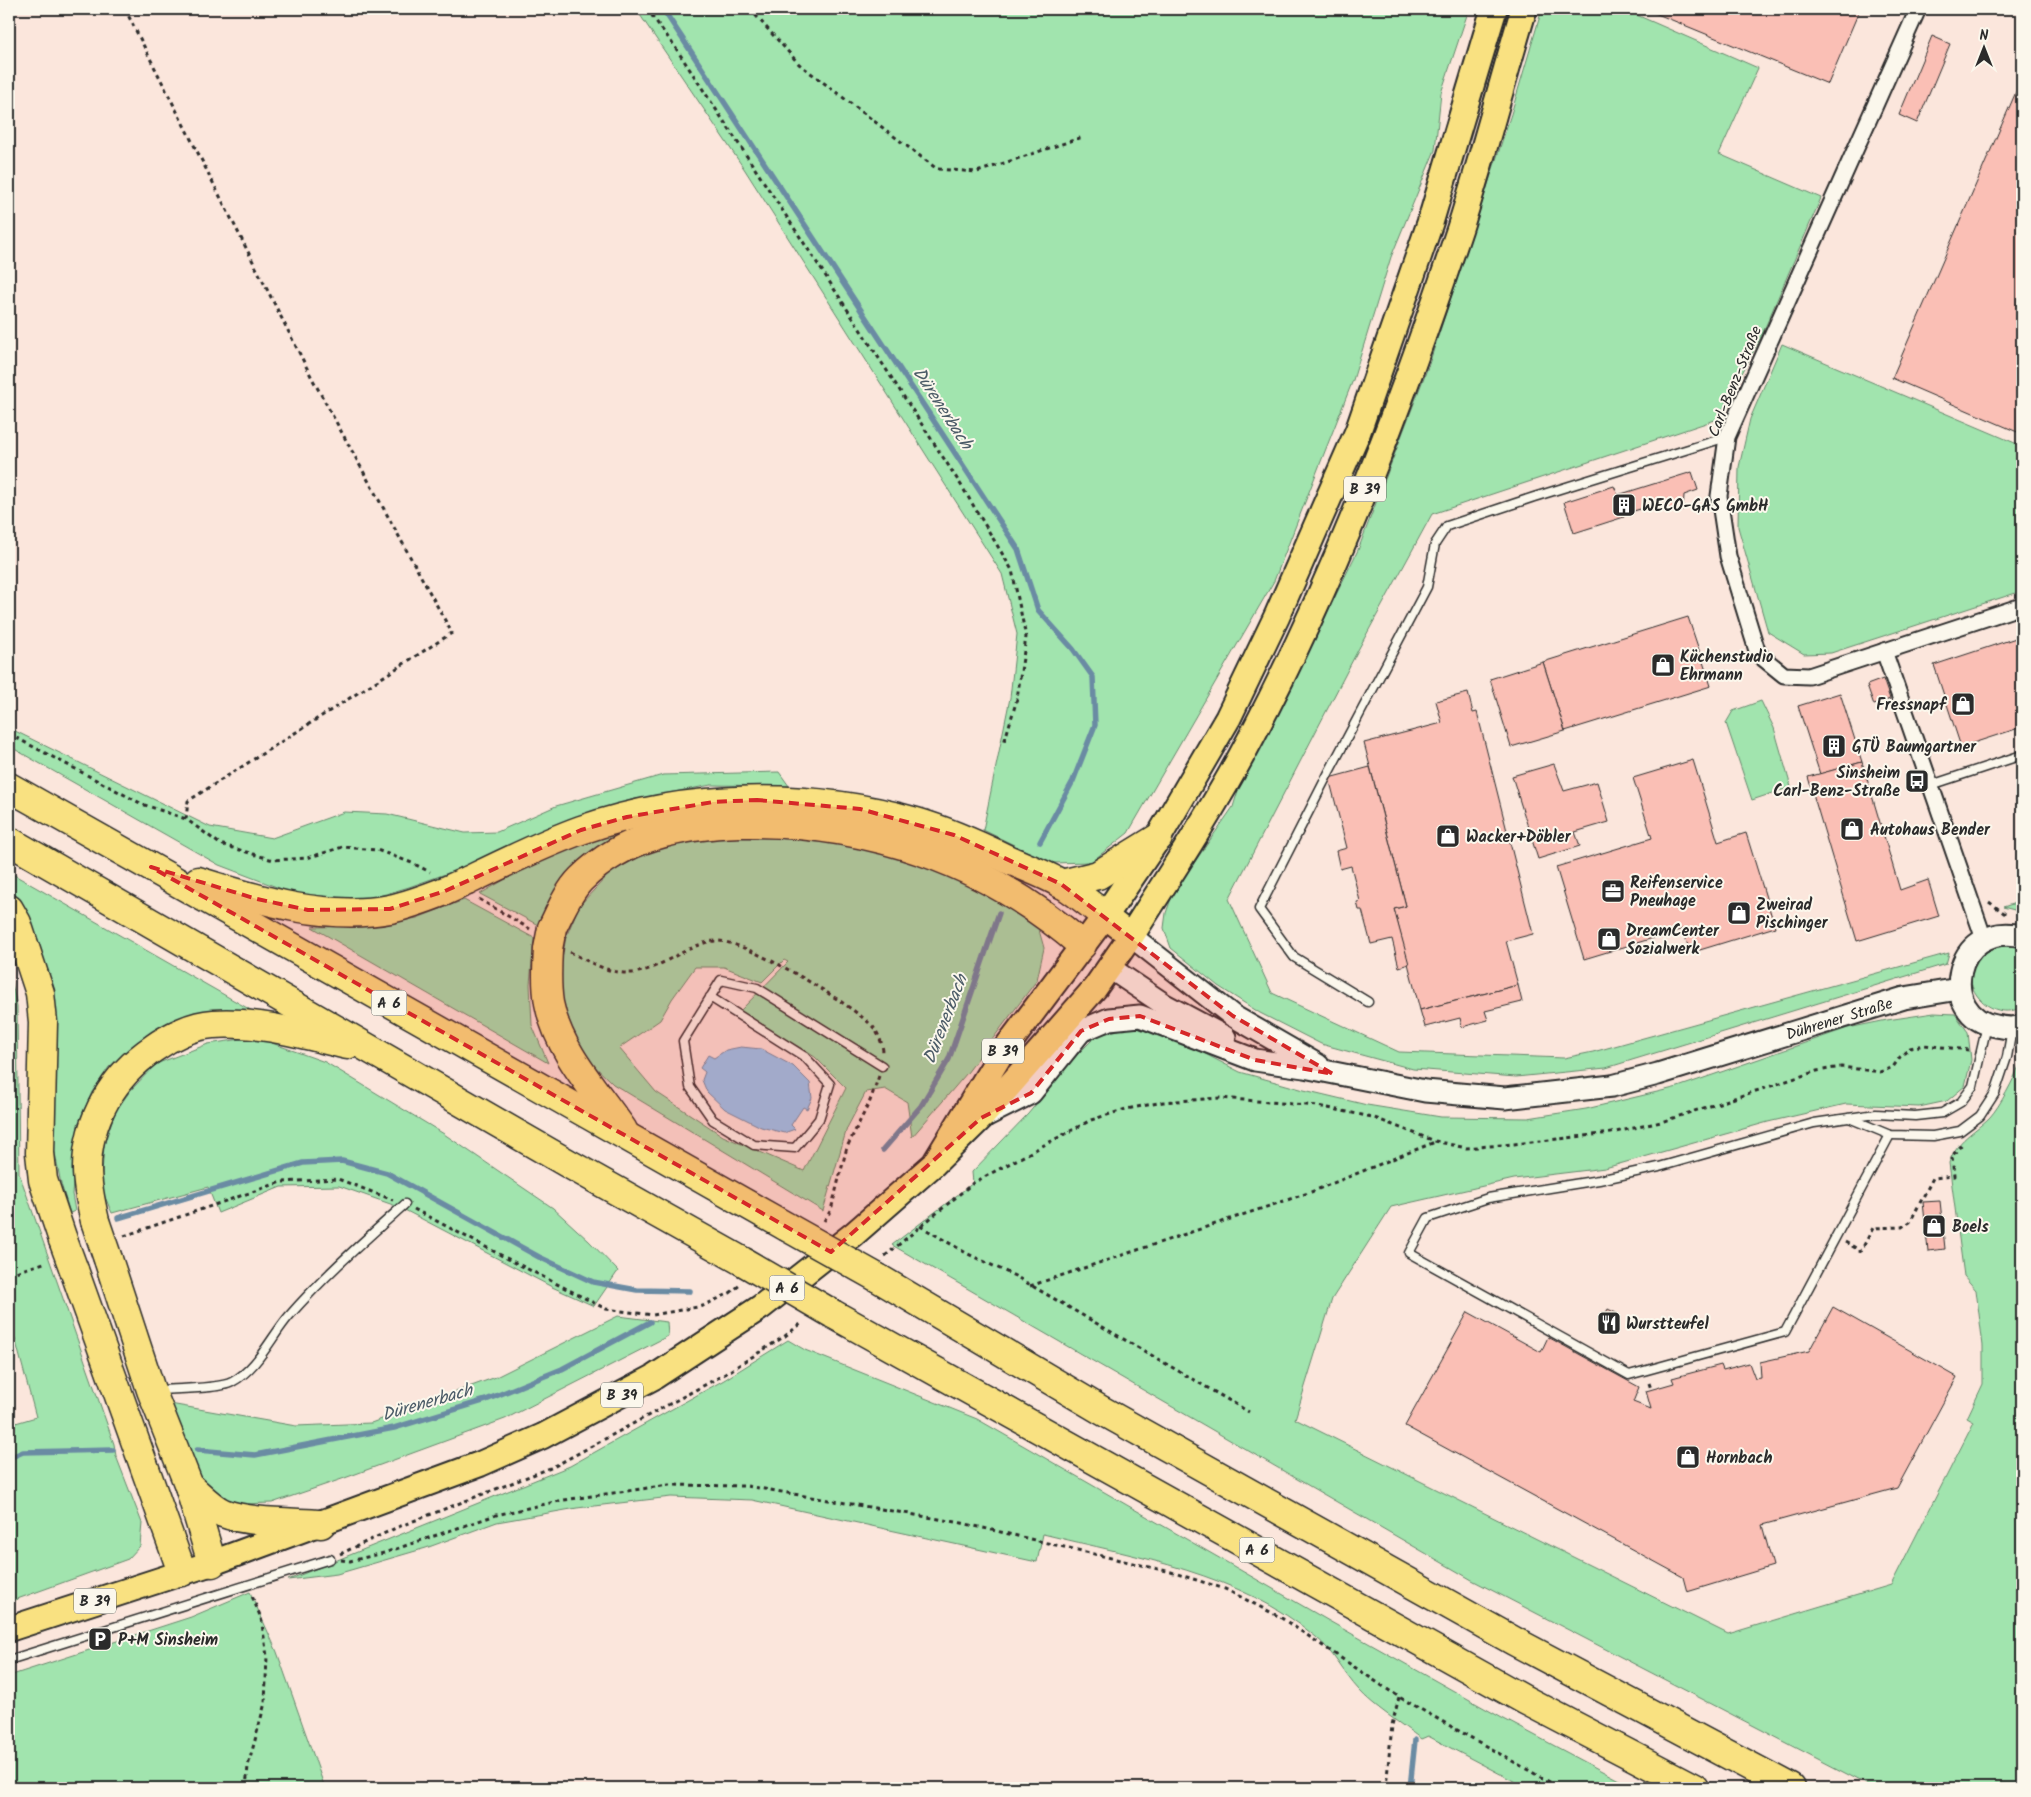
<svg xmlns="http://www.w3.org/2000/svg" width="2031" height="1797" font-family="Kalam,sans-serif">
<style>
.green{fill:#a1e4ae;stroke:#66886c;fill-rule:evenodd}
.water{fill:#95cbf3;stroke:#6b8ba3}
.lines{fill:none;stroke-linecap:round;stroke-linejoin:round}
.stream{stroke:#6b8ba3;stroke-width:5.5}
.building{fill:#fabfb5;stroke:#2b2b2b}
.service-casing{stroke:#2b2b2b;stroke-width:11}
.minor-casing{stroke:#2b2b2b;stroke-width:19}
.secondary-casing{stroke:#2b2b2b;stroke-width:25}
.primary-casing{stroke:#2b2b2b;stroke-width:28}
.trunk-casing{stroke:#2b2b2b;stroke-width:29}
.motorway-casing{stroke:#2b2b2b;stroke-width:31}
.path{stroke:#2b2b2b;stroke-width:3;stroke-dasharray:4 4;stroke-linecap:butt}
.service{stroke:#fbf7ec;stroke-width:8}
.minor{stroke:#fbf7ec;stroke-width:15}
.secondary{stroke:#fbf7ec;stroke-width:21}
.primary{stroke:#f9e181;stroke-width:24}
.trunk{stroke:#f9e181;stroke-width:25}
.motorway{stroke:#f9e181;stroke-width:28}
.motorway-bridge-casing{stroke:#2b2b2b;stroke-width:31;stroke-linecap:butt}
.motorway-bridge{stroke:#f9e181;stroke-width:28}
.marked{fill:#d62828;fill-opacity:0.2;stroke:#d62828;stroke-width:4;stroke-dasharray:10 6;stroke-linejoin:round}
.labels{text-anchor:middle;stroke-width:4;stroke-linejoin:round;paint-order:stroke}
.shield{fill:#fbf7ec;stroke:#696865;stroke-width:1}
.shield-label{font-size:15px;font-weight:bold;fill:#2b2b2b}
.street-label{font-size:16px;fill:#2b2b2b;stroke:#fbf7ec}
.poi-label{font-size:16px;font-weight:bold;fill:#2b2b2b;stroke:#fbf7ec;text-anchor:start}
.water-label{font-size:18px;font-style:italic;fill:#4b5b67;stroke:#fbf7ec}
</style>
<rect width="100%" height="100%" fill="#fbe6dc"/>
<filter id="ink" filterUnits="userSpaceOnUse"><feTurbulence type="fractalNoise" baseFrequency=".02" numOctaves="2"/><feDisplacementMap in="SourceGraphic" scale="10" xChannelSelector="R" yChannelSelector="G"/><feConvolveMatrix kernelMatrix="1 2 1 2 8 2 1 2 1" color-interpolation-filters="sRGB"/></filter>
<g filter="url(#ink)">
<g class="green">
<polygon points="636,9 1469,9 1441,93 1435,150 1391,257 1353,380 1274,581 1128,833 1091,862 1051,863 983,830 1010,698 1017,634 1002,574 745,170"/>
<polygon points="1542,9 1623,9 1758,68 1719,154 1821,198 1761,337 1718,419 1432,514 1358,650 1229,899 1272,993 1399,1052 1564,1058 1593,1052 1949,953 1946,964 1606,1068 1516,1077 1413,1069 1321,1044 1260,1013 1218,986 1171,948 1164,928 1166,913 1173,893 1233,807 1239,787 1273,723 1358,550 1429,364 1511,114"/>
<polygon points="1782,344 2022,446 2022,556 2017,569 2022,571 2022,591 1831,653 1804,654 1768,632 1738,527 1739,467 1750,419"/>
<polygon points="1761,701 1774,728 1791,787 1752,800 1726,723 1733,711"/>
<polygon points="9,728 210,827 272,838 344,812 387,814 465,833 497,832 556,806 663,775 779,772 789,786 711,785 631,800 522,841 465,867 409,887 369,899 295,894 219,865 9,746"/>
<polygon points="654,822 583,863 546,907 538,925 480,894 538,860 588,839"/>
<path d="M 772,833 L 865,845 L 937,870 L 1017,910 L 1037,923 L 1044,948 L 1037,980 L 967,1073 L 912,1137 L 907,1102 L 885,1089 L 866,1092 L 847,1128 L 823,1211 L 613,1084 L 581,1053 L 563,1013 L 559,976 L 566,937 L 579,906 L 610,873 L 658,847 L 713,835 ZM 784,960 L 788,962 L 740,1011 L 815,1057 L 846,1088 L 804,1171 L 723,1136 L 656,1092 L 619,1048 L 660,1020 L 672,999 L 695,967 L 724,967 L 762,982 Z"/>
<polygon points="9,872 256,1013 219,1010 185,1016 166,1025 135,1045 109,1067 92,1092 78,1124 72,1194 75,1211 70,1213 61,1184 54,1148 52,1017 26,915 9,887"/>
<polygon points="464,900 534,938 530,984 532,1025 548,1063 312,927 375,926 417,918"/>
<polygon points="2022,901 2022,912 2003,907"/>
<path d="M 1998,943 L 2022,947 L 2022,1007 C 1991,1024 1954,984 1978,956 C 1983,951 1992,947 1998,943 Z"/>
<polygon points="9,970 17,1006 19,1173 114,1444 116,1456 142,1523 140,1546 128,1559 9,1602 9,1425 36,1417 9,1316"/>
<path d="M 1934,1013 L 1955,1014 L 1968,1032 L 1971,1060 L 1965,1086 L 1947,1101 L 1919,1107 L 1846,1104 L 1768,1122 L 1605,1168 L 1514,1179 L 1391,1207 L 1332,1299 L 1295,1419 L 1728,1634 L 1891,1585 L 1974,1422 L 1967,1418 L 1983,1384 L 1983,1346 L 1976,1290 L 1964,1276 L 1949,1163 C 1957,1139 1974,1133 1990,1117 C 2000,1106 2014,1079 2019,1066 C 2021,1059 2021,1050 2022,1042 L 2022,1788 L 1874,1788 L 1472,1580 L 892,1245 L 973,1183 L 972,1172 L 1028,1114 L 1074,1058 L 1096,1036 L 1133,1026 L 1159,1030 L 1240,1072 L 1304,1090 L 1367,1105 L 1441,1117 L 1528,1118 L 1586,1109 L 1678,1087 L 1848,1028 L 1887,1020 Z"/>
<polygon points="255,1037 325,1062 444,1134 553,1208 589,1241 618,1271 594,1306 552,1287 399,1207 339,1186 281,1187 218,1213 208,1187 112,1213 101,1188 104,1145 115,1112 130,1091 156,1064 208,1044"/>
<polygon points="618,1316 667,1322 668,1336 505,1419 342,1479 272,1503 241,1504 216,1495 194,1471 170,1404 296,1426 371,1423 496,1377"/>
<path d="M 788,1340 L 805,1350 L 977,1419 L 1329,1621 L 1502,1718 L 1634,1788 L 1527,1788 L 1428,1736 L 1421,1739 C 1403,1725 1373,1706 1359,1690 C 1344,1674 1333,1651 1316,1637 C 1240,1573 1137,1557 1043,1534 L 1037,1562 L 752,1500 L 671,1497 L 577,1508 L 497,1522 L 426,1548 L 337,1574 L 288,1580 L 570,1466 L 724,1380 Z"/>
<polygon points="250,1592 277,1652 325,1788 9,1788 9,1676 191,1617"/>
</g>
<polygon class="water" points="741,1047 761,1049 793,1066 810,1083 812,1098 807,1109 803,1107 791,1125 795,1129 784,1133 761,1127 725,1109 707,1092 702,1080 705,1072 700,1068 708,1055 714,1058 726,1050"/>
<g class="lines">
<g class="stream">
<polyline points="663,9 1018,549 1038,610 1073,649 1093,677 1095,725 1073,781 1040,842"/>
<polyline points="883,1150 921,1106 949,1059 999,913"/>
<polyline points="118,1218 303,1163 342,1161 387,1173 539,1257 593,1282 637,1290 690,1291"/>
<polyline points="197,1450 255,1455 394,1428 486,1400 562,1369 650,1322"/>
<polyline points="9,1458 23,1452 113,1450"/>
<polyline points="1410,1788 1415,1740"/>
</g>
</g>
<g class="building">
<polygon points="1645,9 1867,9 1860,9 1828,84"/>
<polygon points="1932,36 1950,44 1917,123 1899,115"/>
<polygon points="2022,78 2022,434 1892,378"/>
<polygon points="1692,472 1698,490 1684,495 1683,510 1644,508 1623,514 1624,517 1574,533 1564,502 1614,486 1618,495"/>
<polygon points="1688,617 1711,686 1565,731 1543,662"/>
<polygon points="2022,636 2022,727 1961,747 1934,665"/>
<polygon points="1543,662 1565,731 1511,747 1490,679"/>
<polygon points="1883,679 1890,699 1874,705 1867,685"/>
<polygon points="1468,693 1473,713 1477,712 1533,934 1506,941 1518,985 1420,1010 1394,909 1406,906 1364,743 1442,723 1436,701"/>
<polygon points="1840,693 1862,762 1820,774 1798,706"/>
<polygon points="1693,760 1718,842 1746,833 1775,927 1690,953 1683,929 1584,959 1556,867 1652,838 1633,778"/>
<polygon points="1862,762 1900,890 1928,880 1939,916 1857,941 1808,777"/>
<polygon points="1554,764 1564,791 1597,782 1609,822 1575,832 1580,846 1538,859 1512,776"/>
<polygon points="1370,767 1406,906 1394,909 1409,964 1399,967 1392,939 1371,944 1362,910 1359,910 1357,902 1360,901 1351,866 1340,869 1336,851 1347,848 1329,778"/>
<polygon points="1518,985 1522,1002 1485,1011 1488,1020 1462,1027 1460,1018 1425,1027 1420,1010"/>
<polygon points="1940,1201 1945,1249 1928,1251 1923,1202"/>
<polygon points="1833,1307 1957,1377 1897,1488 1762,1525 1773,1566 1687,1592 1683,1577 1405,1426 1468,1312 1541,1352 1548,1337 1639,1387 1633,1402 1651,1409 1646,1391 1674,1383 1672,1378 1721,1365 1723,1370 1749,1363 1755,1379 1761,1378 1760,1362 1809,1351"/>
<polygon points="1608,1309 1616,1313 1605,1332 1598,1328"/>
</g>
<g class="lines">
<g class="service-casing">
<g id="service">
<polyline points="1931,785 2022,755"/>
<polyline points="710,997 805,1057 830,1084 819,1119 795,1148 754,1145 713,1120 690,1087 683,1041 721,980 757,988 882,1066"/>
<polyline points="1368,1002 1294,957 1259,909 1329,772 1427,587 1435,544 1447,526 1534,497 1727,437"/>
<polyline points="1849,1118 1890,1135 1933,1136 1960,1131 1980,1116 1995,1093 2007,1057 2012,1029"/>
<polyline points="1890,1135 1785,1332 1629,1375 1409,1253 1428,1218 1488,1198 1599,1180 1659,1167 1814,1123 1876,1114 1915,1116 1942,1113 1961,1102 1973,1086 1987,1025"/>
<path d="M 156,1390 C 172,1389 220,1389 232,1382 C 258,1368 271,1337 289,1316 C 325,1275 365,1240 405,1204"/>
<polyline points="9,1660 330,1559"/>
</g>
</g>
<g class="minor-casing">
<g id="minor">
<polyline points="1918,9 1727,437 1719,496 1728,556 1758,654 1784,675 1809,676 2022,606"/>
<polyline points="1884,651 1984,939"/>
</g>
</g>
<g class="secondary-casing">
<g id="secondary">
<polyline points="1131,936 1233,1016 1318,1065"/>
<path d="M 2022,936 C 1952,920 1937,1017 1996,1026 C 2006,1028 2013,1029 2022,1026"/>
<polyline points="1110,968 1165,1005 1225,1037"/>
<polyline points="985,1116 1031,1093 1081,1031 1109,1019 1140,1016 1255,1060 1304,1067 1425,1091 1505,1098 1612,1086 1658,1074 1904,998 1959,989"/>
</g>
</g>
<g class="primary-casing">
<polyline id="primary" points="9,1629 212,1563 480,1464 543,1436 654,1377 761,1307 854,1234 934,1164 981,1118 1095,988 1131,936 1105,916 999,1057 934,1164"/>
</g>
<g class="trunk-casing">
<g id="trunk">
<polyline points="1105,916 1158,838 1228,718 1277,616 1358,431 1430,223 1494,9"/>
<path d="M 1131,936 C 1173,870 1216,805 1252,736 C 1337,574 1402,402 1460,228 C 1483,156 1502,82 1524,9"/>
</g>
</g>
<g class="motorway-casing">
<g id="motorway">
<polyline points="9,787 787,1227"/>
<polyline points="9,841 569,1164 742,1261"/>
<path d="M 198,881 C 259,900 325,921 390,909 C 409,905 427,898 445,891"/>
<path d="M 467,881 C 504,863 542,844 581,830 C 687,793 808,791 916,822 C 947,831 978,845 1007,859 C 1025,867 1045,874 1062,884 C 1077,893 1091,905 1105,916"/>
<polyline points="1061,884 1098,875 1158,838"/>
<polyline points="9,909 17,923 40,993 43,1022 40,1153 43,1180 63,1240"/>
<path d="M 552,928 C 560,912 568,892 581,879 C 624,836 682,825 741,823 C 868,821 986,861 1082,945"/>
<path d="M 548,949 C 547,967 546,985 549,1003 C 558,1051 596,1091 623,1130"/>
<path d="M 95,1221 C 91,1204 87,1186 87,1169 C 87,1119 114,1075 154,1048 C 169,1037 193,1025 213,1024 C 259,1021 302,1034 347,1045"/>
<polyline points="108,1259 151,1390 189,1486 212,1563"/>
<polyline points="74,1270 182,1572"/>
<polyline points="878,1278 1101,1410 1514,1641 1791,1788"/>
<polyline points="833,1314 1525,1700 1694,1788"/>
<path d="M 189,1486 C 200,1495 210,1507 223,1513 C 248,1523 294,1522 321,1524"/>
</g>
</g>
<g class="path">
<polyline points="125,9 313,380 452,633 188,801 186,819 220,844 273,860 307,858 343,847 377,850 412,863 430,872"/>
<polyline points="647,9 675,47 825,275 961,485 1012,570 1026,637 1017,699 1004,743"/>
<polyline points="750,9 799,64 937,169 977,172 1083,137"/>
<polyline points="9,734 142,804 186,819"/>
<polyline points="479,899 530,929"/>
<polyline points="1989,902 2008,916"/>
<path d="M 570,952 C 588,961 609,974 631,973 C 649,972 667,960 683,952 C 694,947 707,940 719,941 C 750,943 854,1005 874,1028 C 879,1035 883,1045 883,1053"/>
<polyline points="414,1209 512,1261 606,1309 653,1315 703,1306 730,1293 740,1285"/>
<polyline points="824,1221 831,1210 847,1147 870,1101 879,1076"/>
<polyline points="920,1226 968,1254 1015,1276 1249,1412"/>
<polyline points="124,1236 281,1182 338,1179 393,1200"/>
<polyline points="1845,1242 1861,1251 1873,1228 1902,1227 1910,1222 1933,1178 1954,1176 1952,1156 1963,1143"/>
<polyline points="885,1256 973,1183 1091,1120 1126,1109 1163,1102 1220,1098 1318,1106 1372,1117 1435,1141 1466,1148 1514,1144 1611,1133 1661,1122 1817,1071 1841,1067 1880,1072 1893,1067 1900,1057 1910,1048 1924,1045 1969,1050"/>
<polyline points="9,1274 47,1262"/>
<polyline points="1030,1286 1311,1192 1435,1142"/>
<polyline points="1649,1383 1651,1389"/>
<polyline points="340,1554 398,1527 553,1467 725,1374 785,1336 802,1323"/>
<polyline points="341,1560 350,1561 384,1553 496,1515 564,1500 669,1485 747,1486 962,1523 1171,1572 1225,1589 1280,1617 1399,1697 1560,1788"/>
<polyline points="246,1788 248,1766 265,1703 267,1656 261,1618 252,1596"/>
<polyline points="1386,1788 1392,1725 1399,1697"/>
</g>
<use href="#service" class="service"/>
<use href="#minor" class="minor"/>
<use href="#secondary" class="secondary"/>
<use href="#primary" class="primary"/>
<use href="#trunk" class="trunk"/>
<use href="#motorway" class="motorway"/>
<g class="motorway-bridge-casing">
<g id="motorway-bridge">
<polyline points="445,891 467,881"/>
<polyline points="548,949 552,928"/>
<polyline points="95,1221 108,1259"/>
<polyline points="787,1227 878,1278"/>
<polyline points="63,1240 74,1270"/>
<polyline points="742,1261 833,1314"/>
</g>
</g>
<use href="#motorway-bridge" class="motorway-bridge"/>
</g>
</g>
<path class="marked" d="M 757,800 L 860,809 L 954,835 L 1061,884 L 1233,1016 L 1333,1074 L 1255,1060 L 1140,1016 L 1109,1019 L 1081,1031 L 1031,1093 L 981,1118 L 831,1252 L 151,867 L 257,899 L 308,910 L 390,909 L 445,891 L 581,830 L 627,817 L 713,802 Z"/>
<defs>
<g id="building-square" transform="scale(1.25)"><rect x="-9" y="-9" width="18" height="18" rx="4" fill="#2b2b2b" stroke="#fbf7ec"/><path d="M-4-6H4V6H1V3H-1V6H-4ZM-2.5-4.3h1.7v1.8h-1.7ZM.8-4.3h1.7v1.8H.8ZM-2.5-1h1.7V.8h-1.7ZM.8-1h1.7V.8H.8Z" fill="#fff"/></g>
<g id="shop-square" transform="scale(1.25)"><rect x="-9" y="-9" width="18" height="18" rx="4" fill="#2b2b2b" stroke="#fbf7ec"/><path d="M-5-2.5h2.3a2.7 3.5 0 0 1 5.4 0H5L5.5 6h-11ZM-1.5-2.5h3a1.5 2.3 0 0 0-3 0Z" fill="#fff"/></g>
<g id="bus-square" transform="scale(1.25)"><rect x="-9" y="-9" width="18" height="18" rx="4" fill="#2b2b2b" stroke="#fbf7ec"/><path d="M-5-6H5V4H4V6H2V4H-2V6H-4V4H-5ZM-3.5-4V0h7V-4ZM-3.5 1.2v1.5H-2V1.2ZM2 1.2v1.5H3.5V1.2Z" fill="#fff"/></g>
<g id="office-square" transform="scale(1.25)"><rect x="-9" y="-9" width="18" height="18" rx="4" fill="#2b2b2b" stroke="#fbf7ec"/><path d="M-6-3h4V-5.5h4V-3h4V5H-6ZM-1-4.5V-3h2v-1.5ZM-6 0V1H6V0Z" fill="#fff"/></g>
<g id="restaurant-square" transform="scale(1.25)"><rect x="-9" y="-9" width="18" height="18" rx="4" fill="#2b2b2b" stroke="#fbf7ec"/><path d="M-5-6h1v4h1v-4h1v4h1v-4h1v5L-1.5 .5V6h-2V.5L-5-1ZM5-6V6H3V1.5H1.5Q1.5-4 5-6Z" fill="#fff"/></g>
<g id="parking-square" transform="scale(1.25)"><rect x="-9" y="-9" width="18" height="18" rx="4" fill="#2b2b2b" stroke="#fbf7ec"/><path d="M-3.5-5.5H1a3.5 3.5 0 0 1 0 7H-1V5.5H-3.5ZM-1-3.4V-.6H.8a1.4 1.4 0 0 0 0-2.8Z" fill="#fff"/></g>
</defs>
<g fill-rule="evenodd">
<use href="#building-square" x="1624" y="505"/>
<use href="#shop-square" x="1663" y="665"/>
<use href="#shop-square" x="1963" y="704"/>
<use href="#building-square" x="1834" y="746"/>
<use href="#bus-square" x="1917" y="781"/>
<use href="#shop-square" x="1852" y="829"/>
<use href="#shop-square" x="1448" y="836"/>
<use href="#office-square" x="1613" y="891"/>
<use href="#shop-square" x="1739" y="913"/>
<use href="#shop-square" x="1609" y="939"/>
<use href="#shop-square" x="1934" y="1226"/>
<use href="#restaurant-square" x="1609" y="1323"/>
<use href="#shop-square" x="1688" y="1457"/>
<use href="#parking-square" x="100" y="1639"/>
</g>
<g class="labels">
<g class="shield">
<rect x="1344" y="476.5" width="42" height="25" rx="4"/>
<rect x="371.5" y="990.5" width="35" height="25" rx="4"/>
<rect x="982" y="1038.5" width="42" height="25" rx="4"/>
<rect x="769.5" y="1275.5" width="35" height="25" rx="4"/>
<rect x="601" y="1382.5" width="42" height="25" rx="4"/>
<rect x="1239.5" y="1537.5" width="35" height="25" rx="4"/>
<rect x="74" y="1588.5" width="42" height="25" rx="4"/>
</g>
<g class="shield-label">
<text x="1365" y="494">B 39</text>
<text x="389" y="1008">A 6</text>
<text x="1003" y="1056">B 39</text>
<text x="787" y="1293">A 6</text>
<text x="622" y="1400">B 39</text>
<text x="1257" y="1555">A 6</text>
<text x="95" y="1606">B 39</text>
</g>
<g class="street-label">
<text transform="translate(1734 381) rotate(-68)" y="6">Carl-Benz-Straße</text>
<text transform="translate(1839 1018) rotate(-17)" y="6">Dührener Straße</text>
</g>
<g class="poi-label">
<text x="1642" y="511">WECO-GAS GmbH</text>
<text x="1680" y="662">Küchenstudio<tspan x="1680" dy="18">Ehrmann</tspan></text>
<text x="1946" y="710" text-anchor="end">Fressnapf</text>
<text x="1852" y="752">GTÜ Baumgartner</text>
<text x="1900" y="778" text-anchor="end">Sinsheim<tspan x="1900" dy="18">Carl-Benz-Straße</tspan></text>
<text x="1870" y="835">Autohaus Bender</text>
<text x="1466" y="842">Wacker+Döbler</text>
<text x="1630" y="888">Reifenservice<tspan x="1630" dy="18">Pneuhage</tspan></text>
<text x="1756" y="910">Zweirad<tspan x="1756" dy="18">Pischinger</tspan></text>
<text x="1626" y="936">DreamCenter<tspan x="1626" dy="18">Sozialwerk</tspan></text>
<text x="1952" y="1232">Boels</text>
<text x="1626" y="1329">Wurstteufel</text>
<text x="1706" y="1463">Hornbach</text>
<text x="118" y="1645">P+M Sinsheim</text>
</g>
<g class="water-label">
<text transform="translate(943 408) rotate(57)" y="6">Dürenerbach</text>
<text transform="translate(945 1019) rotate(-69)" y="6">Dürenerbach</text>
<text transform="translate(427 1402) rotate(-16)" y="6">Dürenerbach</text>
</g>
</g>
<rect width="2031" height="1797" fill="none" stroke="#fbf7ec" stroke-width="30"/>
<rect x="15" y="15" width="2001" height="1767" fill="none" stroke="#2b2b2b" stroke-width="2" filter="url(#ink)"/>
<g transform="translate(1984 48)" stroke="#fbf7ec" stroke-width="4" paint-order="stroke">
<path d="M0-4L9 19L0 12L-9 19Z" fill="#2b2b2b"/>
<text y="-8" font-size="14" font-weight="bold" text-anchor="middle" fill="#2b2b2b">N</text>
</g>
</svg>
